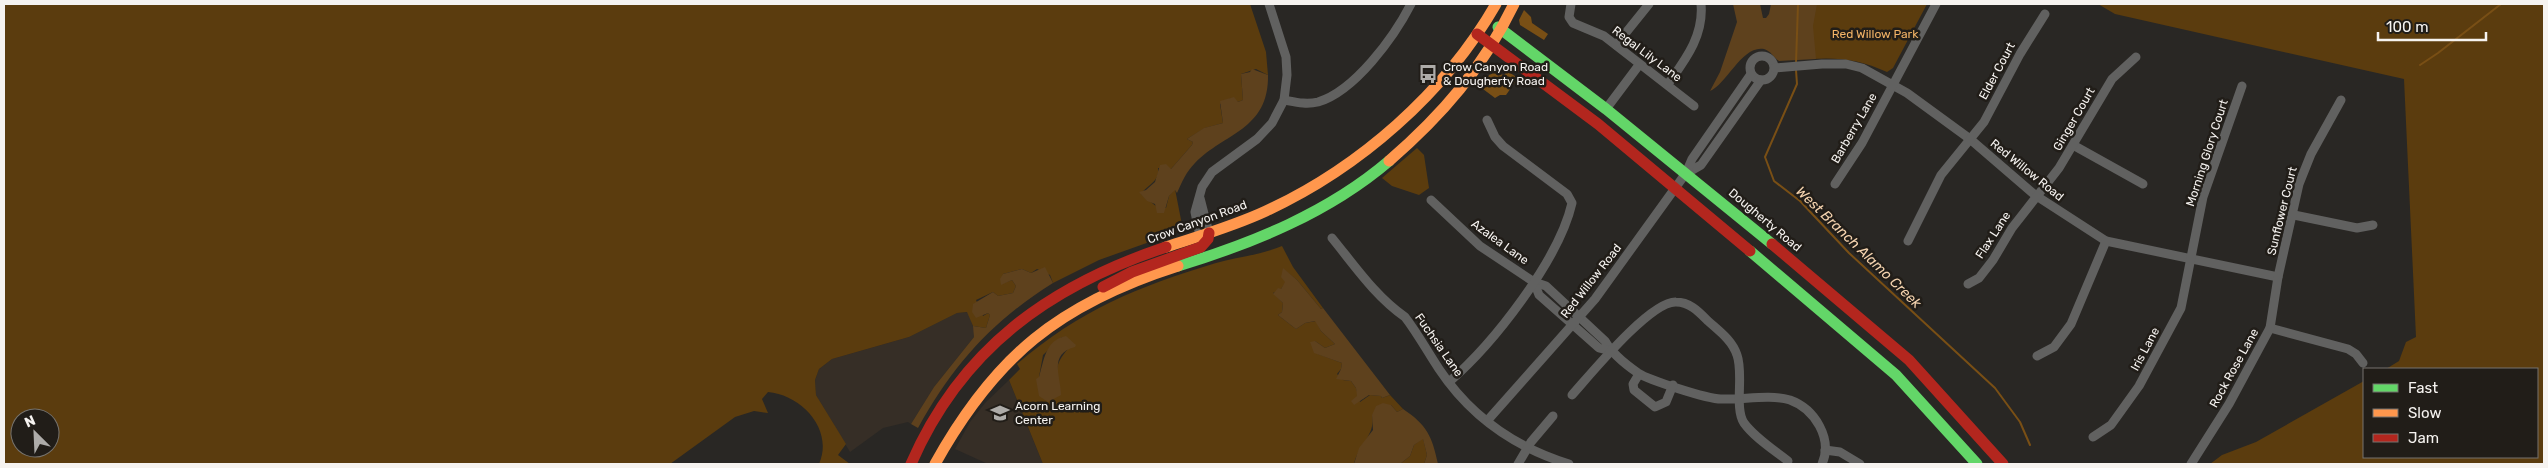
<svg xmlns="http://www.w3.org/2000/svg" width="2548" height="468" font-family="Rubik,sans-serif">
<style>
.built{fill:#362e26}
.green{fill:#5b3c0e;fill-rule:evenodd}
.forest{fill:#5e411d}
.water{fill:#794f15}
.lines{fill:none;stroke-linecap:round;stroke-linejoin:round}
.stream{stroke:#794f15;stroke-width:2}
.street{stroke:#616160;stroke-width:9}
.fast{stroke:#63d668;stroke-width:11}
.slow{stroke:#ff974d;stroke-width:11}
.jam{stroke:#b3261e;stroke-width:11}
.labels{text-anchor:middle;stroke-width:5;stroke-linejoin:round;paint-order:stroke}
.park-label{font-size:12px;fill:#f4b467;stroke:#211d18}
.street-label{font-size:12px;fill:#f6f3f0;stroke:#211d18}
.poi-label{font-size:12px;fill:#f6f3f0;stroke:#211d18;text-anchor:start}
.water-label{font-size:14px;font-style:italic;fill:#f4d3af;stroke:#211d18}
</style>
<rect width="100%" height="100%" fill="#292724"/>
<g class="built">
<polygon points="968,312 975,332 974,337 934,387 911,424 908,422 883,428 850,452 816,395 815,380 819,369 832,359 909,337 957,313"/>
<polygon points="1009,380 1043,464 988,464 955,449 970,422 985,403"/>
</g>
<g class="green">
<path d="M 4,4 L 1250,4 L 1266,52 L 1268,75 L 1256,69 L 1241,74 L 1243,100 L 1238,102 L 1231,98 L 1220,104 L 1223,123 L 1205,128 L 1187,139 L 1193,142 L 1192,145 L 1171,169 L 1158,168 C 1160,182 1147,185 1141,194 L 1157,207 L 1166,208 L 1169,196 L 1175,189 L 1183,230 L 1099,260 L 1053,283 L 1050,275 L 1037,269 L 1031,273 L 1022,269 L 1003,274 L 1001,284 L 1012,280 L 1016,286 L 1013,293 L 998,296 L 993,292 L 976,300 L 983,316 L 988,313 L 990,315 L 986,328 L 973,326 L 967,312 L 957,313 L 909,337 L 832,359 L 819,369 L 815,380 L 816,395 L 846,444 L 838,455 L 850,464 L 819,464 C 834,430 802,395 768,392 L 762,399 L 768,413 L 754,411 L 735,417 L 670,464 L 4,464 ZM 20,418 L 50,418 L 50,448 L 20,448 Z"/>
<path d="M 1813,4 L 1927,4 L 1893,68 L 1887,72 C 1861,60 1839,57 1811,59 Z"/>
<polygon points="2098,4 2544,4 2544,464 2210,464 2222,455 2256,442 2364,381 2364,457 2537,457 2537,369 2386,369 2399,361 2406,342 2416,337 2404,79 2115,14"/>
<polygon points="1417,148 1424,155 1429,188 1419,195 1392,186 1382,178"/>
<path d="M 1282,246 L 1293,267 L 1323,308 L 1321,309 L 1297,280 L 1283,269 L 1286,282 L 1281,289 L 1273,293 L 1283,303 L 1282,312 L 1278,315 L 1296,329 L 1305,323 L 1316,321 L 1321,331 L 1335,344 L 1325,348 L 1315,341 L 1318,354 L 1342,363 L 1341,369 L 1337,374 L 1343,380 L 1351,381 L 1356,388 L 1360,402 L 1370,395 L 1381,396 L 1382,398 L 1390,395 L 1403,409 L 1397,412 L 1391,405 L 1372,415 C 1376,435 1358,445 1354,464 L 1043,464 L 1009,380 L 1020,369 L 1017,364 C 1080,310 1137,287 1216,263 C 1237,257 1261,255 1282,246 ZM 1062,337 L 1068,349 C 1059,359 1055,367 1058,381 L 1039,377 L 1043,355 Z"/>
<polygon points="1423,438 1427,455 1424,464 1400,464 1410,456 1414,445"/>
</g>
<g class="forest">
<path d="M 1733,4 L 1760,4 L 1763,18 L 1766,18 L 1769,14 L 1771,4 L 1817,4 L 1813,26 L 1816,59 L 1779,61 C 1773,57 1771,51 1764,49 C 1742,45 1727,84 1710,91 L 1720,72 L 1737,22 Z"/>
<path d="M 1252,69 L 1268,75 C 1269,130 1224,133 1195,163 C 1186,172 1182,182 1177,193 L 1175,190 L 1169,196 L 1164,213 L 1157,213 L 1155,204 L 1147,201 L 1139,192 L 1146,190 L 1155,182 L 1160,165 L 1166,164 L 1171,169 L 1192,145 L 1193,142 L 1187,139 L 1204,128 L 1223,123 L 1220,101 L 1234,97 L 1238,102 L 1243,100 L 1241,74 L 1250,72 Z"/>
<path d="M 1045,267 L 1053,283 C 992,321 953,365 918,428 L 911,424 L 934,387 L 974,337 L 973,326 L 986,328 L 990,315 L 988,313 L 976,318 L 972,312 L 973,304 L 993,292 L 998,296 L 1013,293 L 1016,286 L 1012,280 L 1001,285 L 1000,279 L 1003,274 L 1022,269 L 1031,273 Z"/>
<polygon points="1283,268 1297,280 1321,309 1323,308 1390,395 1382,398 1381,396 1369,395 1354,405 1351,401 1357,396 1356,388 1351,381 1336,379 1341,369 1342,363 1314,353 1310,342 1315,341 1325,348 1335,344 1321,331 1315,321 1305,323 1296,329 1278,315 1282,312 1283,303 1273,294 1278,288 1281,289 1285,282 1281,277"/>
<path d="M 1066,336 L 1076,345 L 1075,347 C 1048,354 1061,376 1061,395 L 1048,402 L 1039,396 L 1036,379 L 1039,377 C 1044,361 1045,340 1066,336 Z"/>
<path d="M 1383,403 L 1391,405 L 1397,412 L 1403,409 C 1427,425 1432,436 1438,464 L 1424,464 L 1427,455 L 1423,439 L 1414,445 L 1410,456 L 1400,464 L 1354,464 L 1359,448 L 1373,430 L 1372,415 L 1376,406 Z"/>
</g>
<g class="water">
<polygon points="1524,10 1531,17 1532,23 1548,34 1544,40 1520,25 1519,20"/>
<polygon points="1507,71 1518,78 1506,95 1500,95 1495,98 1483,89 1489,75 1494,73 1504,75"/>
</g>
<g class="lines">
<g class="stream">
<polyline points="1796,63 1798,4"/>
<polyline points="2420,65 2438,53 2501,4"/>
<polyline points="1796,70 1797,84 1765,157 1774,181 1800,201 1849,253 1995,388 2020,422 2030,445"/>
</g>
<g class="street">
<polyline points="1571,4 1569,17 1573,23 1604,36 1694,106"/>
<polyline points="1616,45 1649,4"/>
<circle cx="1762" cy="68" r="12"/>
<polyline points="1775,68 1822,64 1846,64 1862,68 1907,93 1970,139 2035,195 2106,241 2278,277"/>
<path d="M 1668,84 C 1685,60 1704,36 1701,4"/>
<path d="M 1284,100 C 1295,102 1306,105 1318,102 C 1355,91 1394,37 1411,4"/>
<polyline points="1606,109 1639,65"/>
<polyline points="2073,145 2143,184"/>
<polyline points="1687,173 1701,165 1761,80"/>
<polyline points="1835,184 1862,143 1936,4"/>
<polyline points="1200,198 1209,233"/>
<path d="M 1431,200 L 1480,246 L 1534,282 L 1546,286 L 1605,341 C 1612,354 1625,364 1638,373 C 1649,380 1707,399 1721,399 C 1743,400 1769,394 1790,400 C 1815,409 1833,439 1822,464"/>
<polyline points="2294,215 2357,228 2373,225"/>
<polyline points="1200,236 1195,212 1202,187 1212,172 1257,139 1272,123 1284,100 1287,75 1286,57 1269,4"/>
<path d="M 1332,238 C 1355,266 1375,296 1405,317 C 1418,334 1427,351 1439,369 C 1471,417 1514,447 1569,464"/>
<polyline points="1908,241 1941,175 1984,122 2020,54 2045,14"/>
<polyline points="1534,282 1539,295 1573,325 1599,348 1611,351"/>
<polyline points="1968,284 1979,278 1993,260 2012,228 2059,168 2112,79 2136,57"/>
<polyline points="2270,328 2348,349 2356,354 2363,363"/>
<polyline points="2037,356 2054,347 2071,324 2106,241"/>
<polyline points="1639,374 1633,384 1634,390 1655,407 1666,402 1673,385"/>
<path d="M 1449,382 C 1493,344 1559,260 1572,203 L 1567,194 L 1503,146 L 1495,137 L 1487,120"/>
<path d="M 1572,395 C 1590,375 1650,301 1676,302 C 1690,302 1699,312 1708,321 C 1719,331 1732,340 1737,355 C 1744,374 1734,408 1744,423 C 1755,438 1774,450 1788,461"/>
<polyline points="1487,421 1595,299 1686,173 1692,159 1751,74"/>
<polyline points="2093,437 2111,425 2139,386 2181,308 2203,197 2242,86"/>
<polyline points="1825,450 1840,452 1860,464"/>
<polyline points="1518,464 1531,442 1553,416"/>
<polyline points="2191,464 2229,404 2270,328 2278,277 2299,184 2311,154 2341,100"/>
</g>
<g class="fast">
<polyline points="1498,27 1606,109 1772,244"/>
<polyline points="1750,251 1896,375 1977,464"/>
<path d="M 1178,266 C 1253,243 1328,213 1389,161"/>
</g>
<g class="slow">
<path d="M 1389,161 C 1442,115 1483,68 1514,4"/>
<path d="M 1166,247 C 1199,236 1234,226 1266,211 C 1359,168 1445,93 1496,4"/>
<path d="M 935,464 C 995,356 1059,304 1178,266"/>
</g>
<g class="jam">
<polyline points="1477,34 1598,124 1750,251"/>
<polyline points="1772,244 1909,360 2003,464"/>
<polyline points="1103,287 1132,272 1201,247 1208,239 1209,233"/>
<path d="M 911,464 C 961,349 1049,286 1166,247"/>
</g>
</g>
<defs>
<g id="bus-bare" transform="scale(1.5)"><path d="M-5-6H5V4H4V6H2V4H-2V6H-4V4H-5ZM-3.5-4V0h7V-4ZM-3.5 1.2v1.5H-2V1.2ZM2 1.2v1.5H3.5V1.2Z" fill="#aeaca9" stroke="#211d18" stroke-width="2.5" paint-order="stroke"/></g>
<g id="school-bare" transform="scale(1.5)"><path d="M0-5L7-2L0 1L-7-2ZM-4 1L0 2.5L4 1V4Q0 6-4 4Z" fill="#aeaca9" stroke="#211d18" stroke-width="2.5" paint-order="stroke"/></g>
</defs>
<g fill-rule="evenodd">
<use href="#bus-bare" x="1428" y="74"/>
<use href="#school-bare" x="1000" y="413"/>
</g>
<g class="labels">
<g class="park-label">
<text x="1875" y="38">Red Willow Park</text>
</g>
<g class="street-label">
<text transform="translate(1647 54) rotate(37)" y="4">Regal Lily Lane</text>
<text transform="translate(1997 71) rotate(-62)" y="4">Elder Court</text>
<text transform="translate(2074 119) rotate(-60)" y="4">Ginger Court</text>
<text transform="translate(1854 128) rotate(-60)" y="4">Barberry Lane</text>
<text transform="translate(2207 153) rotate(-72)" y="4">Morning Glory Court</text>
<text transform="translate(2027 170) rotate(39)" y="4">Red Willow Road</text>
<text transform="translate(2282 211) rotate(-76)" y="4">Sunflower Court</text>
<text transform="translate(1765 220) rotate(40)" y="4">Dougherty Road</text>
<text transform="translate(1197 222) rotate(-20)" y="4">Crow Canyon Road</text>
<text transform="translate(1993 235) rotate(-57)" y="4">Flax Lane</text>
<text transform="translate(1500 242) rotate(36)" y="4">Azalea Lane</text>
<text transform="translate(1591 281) rotate(-52)" y="4">Red Willow Road</text>
<text transform="translate(1439 345) rotate(55)" y="4">Fuchsia Lane</text>
<text transform="translate(2145 349) rotate(-62)" y="4">Iris Lane</text>
<text transform="translate(2234 368) rotate(-61)" y="4">Rock Rose Lane</text>
</g>
<g class="poi-label">
<text x="1443" y="71">Crow Canyon Road<tspan x="1443" dy="14">&amp; Dougherty Road</tspan></text>
<text x="1015" y="410">Acorn Learning<tspan x="1015" dy="14">Center</tspan></text>
</g>
<g class="water-label">
<text transform="translate(1859 247) rotate(44)" y="5">West Branch Alamo Creek</text>
</g>
</g>
<rect width="2548" height="468" fill="none" stroke="#f6f3f0" stroke-width="10"/>
<rect x="2363" y="368" width="175" height="90" fill="#211d18" stroke="#76736e"/>
<rect x="2373" y="384" width="25" height="8" fill="#63d668" stroke="#76736e"/>
<text x="2408" y="393" font-size="15" fill="#f6f3f0">Fast</text>
<rect x="2373" y="409" width="25" height="8" fill="#ff974d" stroke="#76736e"/>
<text x="2408" y="418" font-size="15" fill="#f6f3f0">Slow</text>
<rect x="2373" y="434" width="25" height="8" fill="#b3261e" stroke="#76736e"/>
<text x="2408" y="443" font-size="15" fill="#f6f3f0">Jam</text>
<g transform="translate(35 433) rotate(336)"><circle r="24" fill="#211d18" stroke="#76736e"/>
<path d="M0-4L9 19L0 12L-9 19Z" fill="#aeaca9"/>
<text y="-8" font-size="14" font-weight="bold" text-anchor="middle" fill="#f6f3f0">N</text>
</g>
<path d="M2378 32v8h108v-8" fill="none" stroke="#f6f3f0" stroke-width="2.5"/>
<text x="2386" y="32" font-size="15" fill="#f6f3f0" stroke="#211d18" stroke-width="4" paint-order="stroke">100 m</text>
</svg>
